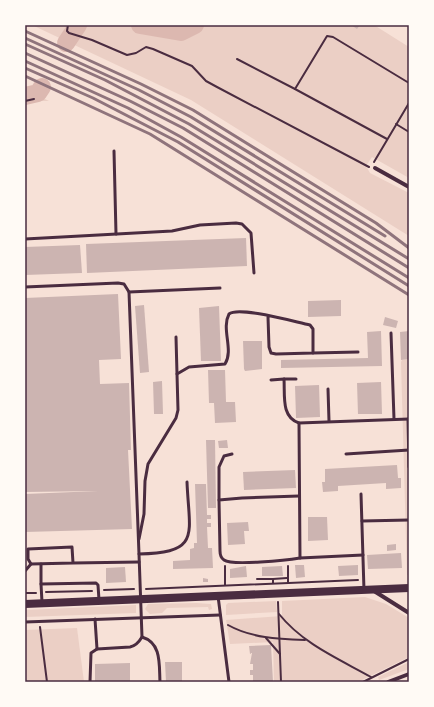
<svg xmlns="http://www.w3.org/2000/svg" width="434" height="707" font-family="'Zilla Slab',serif">
<style>
.green{fill:#ebcfc5}
.lines{fill:none;stroke-linecap:round;stroke-linejoin:round}
.river{stroke:#dcb8b0;stroke-width:18}
.building{fill:#ccb4b1}
.path{stroke:#4a2c40;stroke-width:2}
.service{stroke:#4a2c40;stroke-width:3}
.minor{stroke:#4a2c40;stroke-width:4}
.secondary{stroke:#4a2c40;stroke-width:8}
.rail{stroke:#8f747c;stroke-width:3}
.neatline{fill:none;stroke:#4a2c40;stroke-width:1.5}
</style>
<rect width="100%" height="100%" fill="#f7e1d7"/>
<g class="green">
<polygon points="32,25 374,25 409,47 409,178 372,157 366,166 370,173 409,193 409,236 191,100"/>
<polygon points="25,89 49,101 35,101 25,105"/>
<polygon points="409,359 409,575 407,575 401,362 402,360"/>
<polygon points="365,597 386,604 409,618 409,657 358,682 274,682 273,642 230,644 226,620 282,616 282,601"/>
<polygon points="276,601 277,612 226,615 226,605 228,603"/>
<polygon points="196,603 211,604 212,609 209,610 208,607 167,608 162,613 150,614 145,609 148,604"/>
<polygon points="136,605 136,613 25,617 25,610"/>
<polygon points="77,628 84,682 25,682 25,630"/>
<polygon points="409,662 409,669 379,680 378,677"/>
</g>
<g class="lines">
<g class="river">
<polyline points="140,25 181,32 195,25"/>
<polyline points="66,43 78,25"/>
<polyline points="25,96 38,93 42,87"/>
</g>
</g>
<g class="building">
<polygon points="351,25 360,25 357,29"/>
<polygon points="246,238 247,266 87,273 86,244"/>
<polygon points="80,245 82,273 25,275 25,247"/>
<polygon points="118,294 121,359 99,360 100,384 129,383 131,450 128,450 132,529 25,532 25,494 98,491 25,492 25,298"/>
<polygon points="341,300 341,316 308,317 308,301"/>
<polygon points="144,305 149,372 140,373 135,306"/>
<polygon points="219,306 221,361 201,361 199,308"/>
<polygon points="385,317 398,321 396,328 383,325"/>
<polygon points="381,331 382,366 281,368 281,360 368,358 367,332"/>
<polygon points="409,331 409,359 401,360 400,332"/>
<polygon points="243,341 262,341 262,369 245,371 244,369"/>
<polygon points="208,370 225,370 226,402 235,402 236,422 215,423 214,403 209,403"/>
<polygon points="162,381 163,414 154,414 153,382"/>
<polygon points="381,382 382,414 358,414 357,383"/>
<polygon points="319,385 320,417 296,418 295,386"/>
<polygon points="206,440 215,440 216,508 208,508"/>
<polygon points="227,440 228,448 219,448 218,441"/>
<polygon points="397,465 398,478 401,478 401,488 386,489 386,483 338,486 338,491 323,492 322,482 325,482 325,469"/>
<polygon points="295,470 296,488 244,490 243,472"/>
<polygon points="195,484 206,484 207,515 211,515 211,519 207,519 207,523 211,523 211,527 207,527 208,548 212,548 213,568 173,569 173,561 190,560 190,549 194,548 194,543 197,543"/>
<polygon points="308,517 327,517 328,540 308,541"/>
<polygon points="248,522 249,531 244,531 245,544 228,545 227,523"/>
<polygon points="396,544 396,550 387,551 387,545"/>
<polygon points="401,553 402,568 368,569 367,555"/>
<polygon points="295,565 304,565 305,577 296,578"/>
<polygon points="358,565 358,575 339,576 338,566"/>
<polygon points="246,566 247,577 230,578 230,569"/>
<polygon points="282,566 283,576 262,576 262,567"/>
<polygon points="125,567 126,582 106,583 106,568"/>
<polygon points="203,578 208,579 208,582 203,582"/>
<polygon points="271,645 273,682 253,682 253,675 250,675 250,670 253,670 253,664 250,664 252,653 250,654 249,646"/>
<polygon points="165,662 182,662 182,681 166,682"/>
<polygon points="130,663 130,682 95,682 95,664"/>
</g>
<g class="lines">
<g class="path">
<polyline points="68,25 67,31 69,33 92,40 127,55 136,53 146,47 153,49 192,66 206,81 217,87 369,167"/>
<polyline points="237,59 295,89"/>
<polyline points="25,101 34,99"/>
<polyline points="396,124 409,132"/>
<polyline points="387,139 295,89 327,36 333,37 409,83"/>
<polyline points="374,162 409,103"/>
<polyline points="288,566 288,583"/>
<polyline points="257,579 273,579 273,583"/>
<polyline points="273,579 287,578"/>
<polyline points="225,585 225,566"/>
<polyline points="146,589 358,580"/>
<polyline points="104,590 134,589"/>
<polyline points="46,592 92,591"/>
<polyline points="25,593 36,593"/>
<polyline points="278,602 281,682"/>
<path d="M 279,614 C 303,644 339,659 371,677"/>
<path d="M 228,625 C 251,638 278,639 305,640"/>
<polyline points="40,627 47,682"/>
<polyline points="266,638 280,654"/>
<polyline points="363,682 409,659"/>
</g>
<g class="service">
<polyline points="114,151 116,234"/>
<polyline points="25,239 172,231 200,225 236,223 242,224 251,233 254,273"/>
<polyline points="25,287 118,283 124,284 129,292 139,554"/>
<polyline points="129,292 220,288"/>
<polyline points="391,333 394,419"/>
<polyline points="176,337 177,374"/>
<polyline points="313,353 358,352"/>
<polyline points="284,379 296,379"/>
<path d="M 271,380 L 284,379 C 285,396 281,417 299,423"/>
<polyline points="328,389 329,421"/>
<polyline points="408,419 409,467"/>
<polyline points="346,454 409,450"/>
<polyline points="361,494 364,590"/>
<path d="M 299,496 L 242,498 L 219,500 L 220,551 C 220,554 221,558 224,560 C 232,566 288,560 300,558"/>
<polyline points="219,500 219,467 224,456 232,454"/>
<polyline points="362,521 409,520"/>
<path d="M 139,539 L 144,514 L 145,481 L 148,464 L 176,418 L 178,410 L 177,374 L 189,367 L 225,364 C 234,350 221,329 229,314 C 239,306 295,322 310,325 L 313,329 L 313,353 L 276,354 L 271,353 L 269,347 L 268,317"/>
<polyline points="363,555 300,558 299,423 409,419"/>
<polyline points="73,563 31,564 28,559 28,549 72,547 73,563 139,562"/>
<polyline points="41,564 41,584"/>
<polyline points="25,571 31,564"/>
<polyline points="218,596 229,682"/>
<polyline points="42,602 41,584 96,583 98,585 99,600"/>
<path d="M 95,619 L 97,649 L 130,647 C 136,646 139,642 142,637 L 139,554 C 202,553 189,534 187,482"/>
<polyline points="25,622 220,615"/>
<path d="M 142,637 C 162,643 159,665 160,682"/>
<polyline points="90,682 91,653 97,649"/>
</g>
<g class="minor">
<polyline points="375,168 409,187"/>
<polyline points="374,591 409,613"/>
<polyline points="388,682 409,674"/>
</g>
<polyline class="secondary" points="25,604 409,588"/>
<g class="rail">
<polyline points="25,31 141,84 193,110 376,223 409,248"/>
<polyline points="25,38 139,90 191,117 385,236"/>
<polyline points="25,44 105,80 189,124 409,259"/>
<polyline points="25,53 130,101 183,128 409,268"/>
<polyline points="25,61 128,108 181,137 409,278"/>
<polyline points="25,68 93,98 178,142 409,286"/>
<polyline points="25,76 150,134 409,295"/>
</g>
</g>
<rect width="434" height="707" fill="none" stroke="#fffaf5" stroke-width="52"/>
<rect x="26" y="26" width="382" height="655" class="neatline"/>
</svg>
